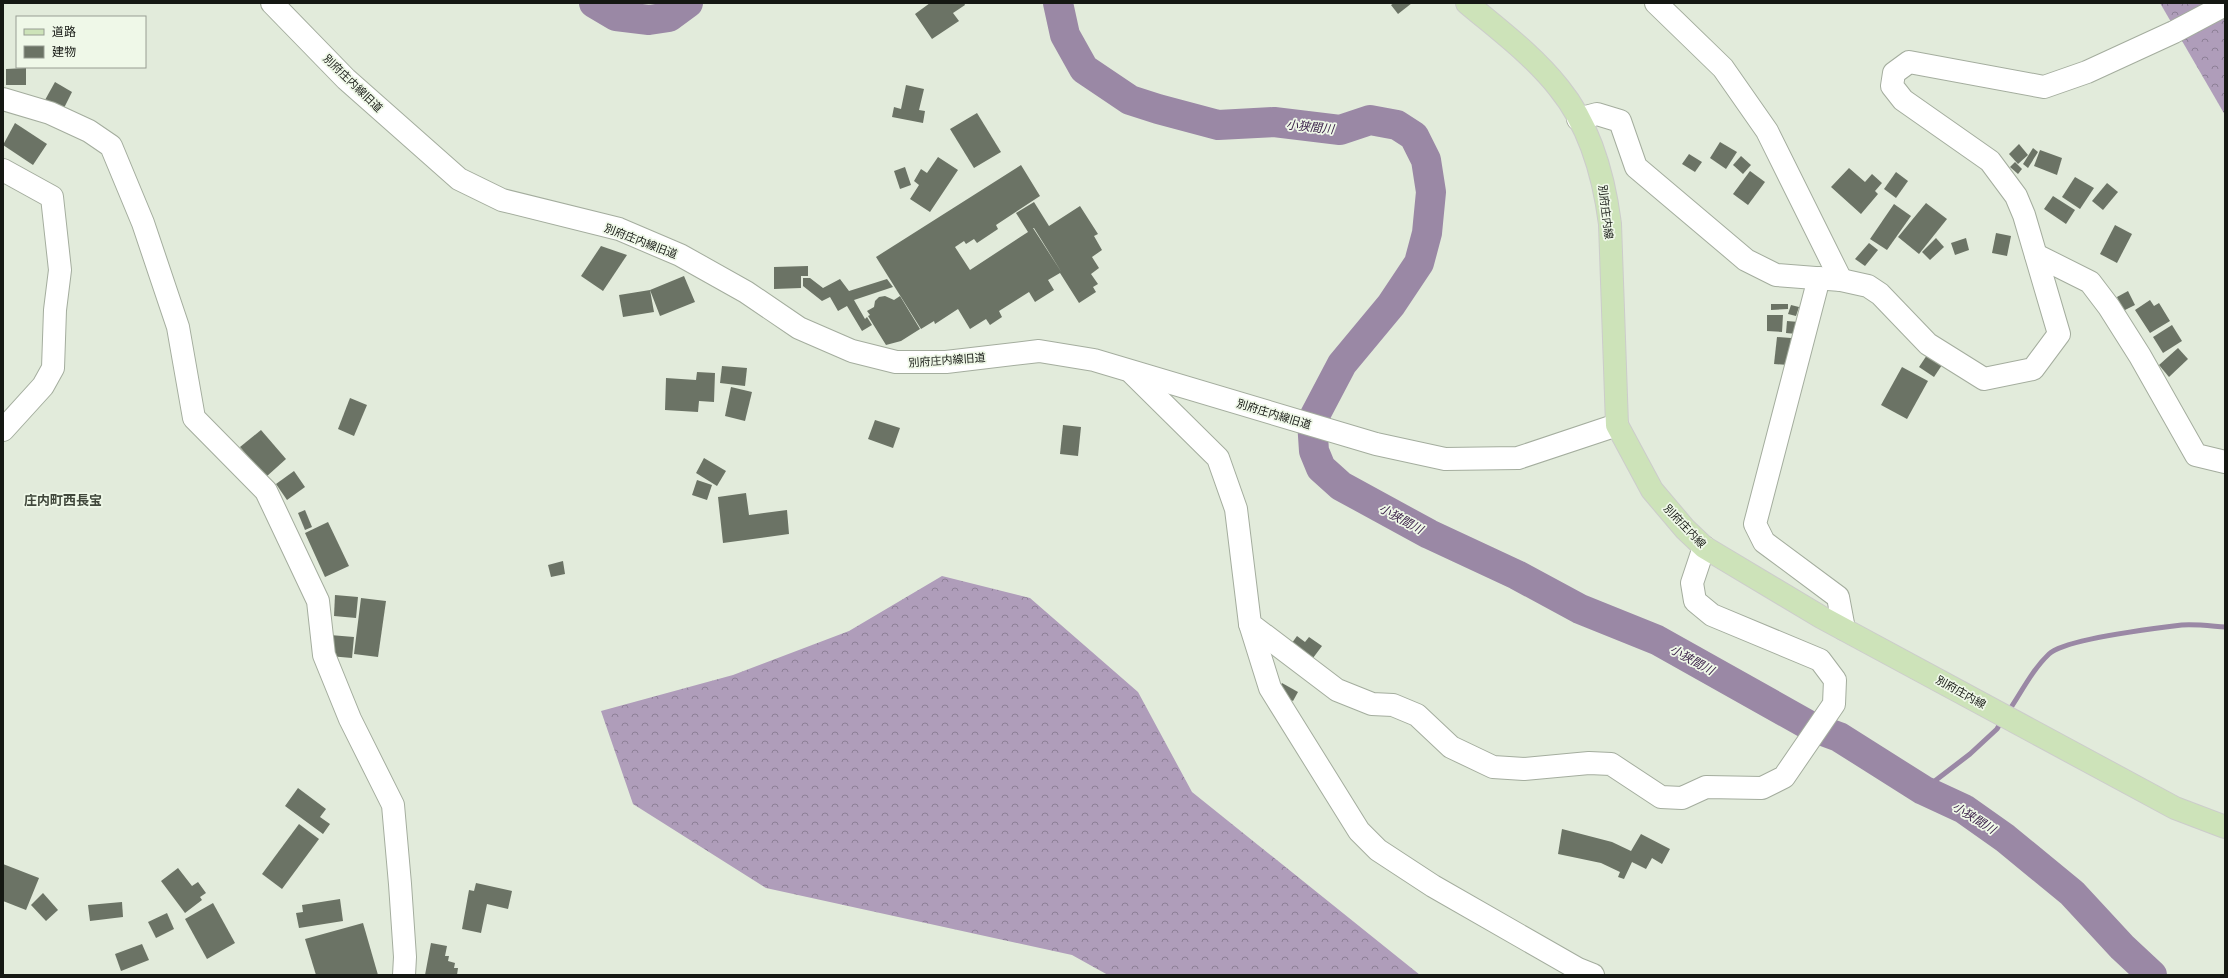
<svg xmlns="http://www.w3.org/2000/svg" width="2228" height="978" font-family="'Source Sans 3','Noto Sans JP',sans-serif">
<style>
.forest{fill:url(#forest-crowns)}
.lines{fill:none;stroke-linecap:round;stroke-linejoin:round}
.stream{stroke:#9a88a5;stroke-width:5}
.river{stroke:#9a88a5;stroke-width:30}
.building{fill:#6b7365;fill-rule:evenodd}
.minor-casing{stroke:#a4ad9e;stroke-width:24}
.major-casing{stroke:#cccccb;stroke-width:24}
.minor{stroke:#fff;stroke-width:22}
.major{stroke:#cde3b9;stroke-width:22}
.labels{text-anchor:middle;stroke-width:3.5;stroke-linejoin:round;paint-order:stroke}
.street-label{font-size:11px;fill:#151813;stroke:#eff8e8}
.water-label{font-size:12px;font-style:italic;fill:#3d234b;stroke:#eff8e8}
.quarter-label{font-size:13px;font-weight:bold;fill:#40473b;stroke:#eff8e8}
</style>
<defs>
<pattern id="forest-crowns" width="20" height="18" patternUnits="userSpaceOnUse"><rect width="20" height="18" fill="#af9dba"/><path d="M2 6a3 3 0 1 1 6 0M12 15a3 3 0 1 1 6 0" fill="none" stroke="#8d7f96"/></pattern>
</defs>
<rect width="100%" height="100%" fill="#e2ebdb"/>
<g class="forest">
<polygon points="2160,3 2225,3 2225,115"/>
<polygon points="942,576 1030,598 1138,692 1192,792 1420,975 1108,975 1072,955 766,888 633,804 601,711 733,675 849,631"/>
</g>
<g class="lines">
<g class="stream">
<path d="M 2008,712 C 2021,693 2032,670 2049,654 C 2065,639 2157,628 2182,625 C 2196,624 2211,626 2225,627"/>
<polyline points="1923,790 1970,754 1997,729 2002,720"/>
</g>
<g class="river">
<polyline points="594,3 616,16 649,20 669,17 688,3"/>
<polyline points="1058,3 1065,35 1084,69 1130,100 1158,109 1218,125 1274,122 1340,130 1370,120 1397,125 1414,136 1426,160 1431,192 1427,233 1419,263 1391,305 1342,364 1312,421 1314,451 1321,468 1341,486 1429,534 1517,575 1580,609 1657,640 1812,727 1839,737 1923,790 1964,809 2005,838 2072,893 2122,947 2152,975"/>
</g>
</g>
<g class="building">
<polygon points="930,3 964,3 965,5 953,13 959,21 932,39 915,14"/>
<polygon points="1394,3 1412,3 1398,14 1391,5"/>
<polygon points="26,68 26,85 6,85 6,69"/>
<polygon points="55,82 72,92 63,110 45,100"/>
<polygon points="906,85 924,89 919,110 925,111 923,123 892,117 894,107 901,109"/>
<polygon points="977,113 1001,152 974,168 950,129"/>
<polygon points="15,123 47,144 33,165 3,145"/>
<polygon points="1720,142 1737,152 1726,169 1710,158"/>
<polygon points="2019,144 2028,155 2018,164 2009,154"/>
<polygon points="2033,148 2038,152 2028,168 2023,164"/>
<polygon points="2040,150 2062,158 2057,175 2034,166"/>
<polygon points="1689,154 1702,162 1695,172 1682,164"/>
<polygon points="1741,156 1751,165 1743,174 1733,165"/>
<polygon points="938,157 958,170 930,212 910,199 919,185 914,181 921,169 927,173"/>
<polygon points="2015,162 2022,169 2018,174 2010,167"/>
<path d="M 1021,165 L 1040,196 L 996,225 L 998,229 L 977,243 L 974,239 L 966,244 L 964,241 L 955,247 L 970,270 L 1028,232 L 1016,213 L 1034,202 L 1049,226 L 1080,206 L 1098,234 L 1094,236 L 1102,250 L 1092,257 L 1099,268 L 1091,274 L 1098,284 L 1093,287 L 1096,292 L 1079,303 L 1060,273 L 1048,280 L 1054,290 L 1035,302 L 1029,292 L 999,311 L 1002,317 L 990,325 L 986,319 L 970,329 L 958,309 L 935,324 L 934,321 L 921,329 L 876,257 ZM 1033,228 L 1034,228 L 1062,273 Z"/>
<polygon points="905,167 911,185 900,189 894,171"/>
<polygon points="1849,168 1865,182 1872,174 1882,183 1875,191 1878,194 1861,214 1831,187"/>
<polygon points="1750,171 1765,182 1748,205 1733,194"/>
<polygon points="1896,172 1908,181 1896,198 1884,189"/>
<polygon points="2075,177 2094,188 2080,209 2062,197"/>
<polygon points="2107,183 2118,192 2103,210 2092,201"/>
<polygon points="2053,196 2075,210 2066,224 2044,209"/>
<polygon points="1926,203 1947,219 1919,254 1898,237"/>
<polygon points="1894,204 1911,216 1887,250 1870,239"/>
<polygon points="2115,225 2132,234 2117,263 2100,254"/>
<polygon points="1996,233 2011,236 2007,256 1992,253"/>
<polygon points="1936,238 1944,247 1930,260 1922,252"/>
<polygon points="1966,238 1969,250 1955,255 1951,243"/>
<polygon points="1869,243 1878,250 1865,266 1855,259"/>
<polygon points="601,246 627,255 603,291 581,276"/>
<polygon points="808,266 808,276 801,276 801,288 774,289 774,267"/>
<polygon points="684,276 695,302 660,316 650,290 654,312 623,317 619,295 650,290"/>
<polygon points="803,278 810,278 823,288 840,279 849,291 887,279 893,287 854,300 865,319 867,317 872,325 862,331 847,306 838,311 830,297 822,301 803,286"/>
<polygon points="2128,291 2135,305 2123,311 2117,297"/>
<polygon points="885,296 894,300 900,296 920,329 901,341 886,345 868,316 870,315 867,311 874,307 875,301 879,297"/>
<polygon points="2150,300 2154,306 2159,303 2170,321 2150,333 2135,310"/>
<polygon points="1771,304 1788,304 1788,309 1771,310"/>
<polygon points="1791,305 1799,307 1796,316 1788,314"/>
<polygon points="1767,315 1783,315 1782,332 1767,331"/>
<polygon points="1787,321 1799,322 1797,334 1786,333"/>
<polygon points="2172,325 2182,341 2163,353 2153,337"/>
<polygon points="1777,337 1791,338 1789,365 1774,364"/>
<polygon points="2178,348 2188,359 2169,377 2159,365"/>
<polygon points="1927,355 1942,365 1934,377 1919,367"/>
<polygon points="722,366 747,368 745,386 720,383"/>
<polygon points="1902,367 1928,381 1907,419 1881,405"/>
<polygon points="697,372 715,373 714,402 699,401 698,412 665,410 666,378 696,380"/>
<polygon points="731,387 752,392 745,421 725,416"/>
<polygon points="350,398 367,405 354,436 338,429"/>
<polygon points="875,420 900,428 893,448 868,439"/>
<polygon points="1063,425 1081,427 1078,456 1060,454"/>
<polygon points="261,430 286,459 266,477 240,447"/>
<polygon points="704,458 726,471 717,486 696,473"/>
<polygon points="294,471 305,487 287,500 276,484"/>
<polygon points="697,480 712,485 707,500 692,495"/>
<polygon points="746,493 749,515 787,510 789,534 723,543 718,497"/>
<polygon points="305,510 312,527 305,530 298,513"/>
<polygon points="328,522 349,566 325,577 305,533"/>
<polygon points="563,561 565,574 551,577 548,565"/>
<polygon points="335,595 358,597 356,618 334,616"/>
<polygon points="361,598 386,601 378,657 354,654"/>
<polygon points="330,635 354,637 352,658 329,656"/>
<polygon points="1297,636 1305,642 1309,637 1322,646 1310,662 1289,647"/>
<polygon points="1282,683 1298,692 1293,701 1277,692"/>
<polygon points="298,788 326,809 320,817 330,824 323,834 285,806"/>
<polygon points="299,824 319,839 282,889 262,874"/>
<polygon points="1562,829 1612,842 1631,851 1641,834 1670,849 1662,864 1652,858 1646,869 1632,862 1624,879 1618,877 1620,872 1601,863 1558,854"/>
<polygon points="3,864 39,878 26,910 3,901"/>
<polygon points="178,868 192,886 198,882 206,893 200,897 202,900 185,913 161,881"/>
<polygon points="476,883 512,891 508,909 487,904 481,933 462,929 469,890 474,891"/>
<polygon points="43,893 58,910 46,921 31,905"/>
<polygon points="340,899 343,921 299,928 296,913 303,912 302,905"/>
<polygon points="122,902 123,917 90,921 88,905"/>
<polygon points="213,903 235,943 207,959 185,919"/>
<polygon points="167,913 174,929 156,938 148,922"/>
<polygon points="363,923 378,975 316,975 305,939"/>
<polygon points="431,943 447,946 445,956 449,956 448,961 455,963 454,968 458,968 457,975 425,975"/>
<polygon points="142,944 149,960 121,971 115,954"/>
</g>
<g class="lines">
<g class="minor-casing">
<g id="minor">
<polyline points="272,3 346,79 459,179 502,200 619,229 680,255 746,292 799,328 852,351 896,362 946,362 1039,351 1094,360 1376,444 1445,459 1518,458 1617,425"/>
<polyline points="1656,3 1723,68 1767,131 1841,280"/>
<polyline points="3,99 50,113 89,131 111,146 143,223 178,327 194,418 266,491 318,601 324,655 350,719 393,805 400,884 405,957 404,975"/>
<polyline points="1578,119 1597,114 1620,121 1636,167 1746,260 1776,275 1841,280 1868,286 1880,294 1928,344 1984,379 2033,369 2059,334 2024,215 2016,196 1990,161 1903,100 1892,86 1894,73 1909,62 2044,87 2087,72 2174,32 2225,5"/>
<polyline points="3,170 52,197 60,270 55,310 53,368 43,386 3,430"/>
<polyline points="2036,255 2090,282 2109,307 2140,356 2196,455 2225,462"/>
<polyline points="1819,278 1755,524 1764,542 1838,597 1844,629"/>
<polyline points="1133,374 1218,458 1236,509 1250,624 1337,690 1372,704 1393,705 1417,715 1451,747 1493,767 1524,769 1589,763 1611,764 1661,797 1682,798 1706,787 1762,788 1784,777 1834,704 1835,680 1820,660 1712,615 1695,601 1692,583 1704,547"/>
<polyline points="1250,624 1270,688 1359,831 1378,850 1433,886 1578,969 1593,975"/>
</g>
</g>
<g class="major-casing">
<path id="major" d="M 1467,3 C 1499,30 1533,55 1559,88 C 1590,126 1604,177 1610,224 L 1617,425 L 1652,490 L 1685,529 L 1704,547 L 1821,617 L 2175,808 L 2225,827"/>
</g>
<use href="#minor" class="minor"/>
<use href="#major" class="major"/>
</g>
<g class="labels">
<g class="street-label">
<text transform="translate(353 83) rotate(44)" y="4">別府庄内線旧道</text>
<text transform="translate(1606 212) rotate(83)" y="4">別府庄内線</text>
<text transform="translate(641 241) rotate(21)" y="4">別府庄内線旧道</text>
<text transform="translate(947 360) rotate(-4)" y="4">別府庄内線旧道</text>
<text transform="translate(1274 414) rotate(17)" y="4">別府庄内線旧道</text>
<text transform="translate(1685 526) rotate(46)" y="4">別府庄内線</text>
<text transform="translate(1961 692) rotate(29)" y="4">別府庄内線</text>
</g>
<g class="water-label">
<text transform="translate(1310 127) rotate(6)" y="4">小狭間川</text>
<text transform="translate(1401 519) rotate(29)" y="4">小狭間川</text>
<text transform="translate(1692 660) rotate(29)" y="4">小狭間川</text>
<text transform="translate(1974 818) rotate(32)" y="4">小狭間川</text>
</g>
<g class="quarter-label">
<text x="63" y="505">庄内町西長宝</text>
</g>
</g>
<rect width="2228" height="978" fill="none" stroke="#151813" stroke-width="8"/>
<rect x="16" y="16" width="130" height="52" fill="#eff8e8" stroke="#989e93"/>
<rect x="24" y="29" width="20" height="6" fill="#cde3b9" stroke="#989e93"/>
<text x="52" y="36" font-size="12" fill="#151813">道路</text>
<rect x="24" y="46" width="20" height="12" fill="#6b7365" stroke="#989e93"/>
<text x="52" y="56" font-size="12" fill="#151813">建物</text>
</svg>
